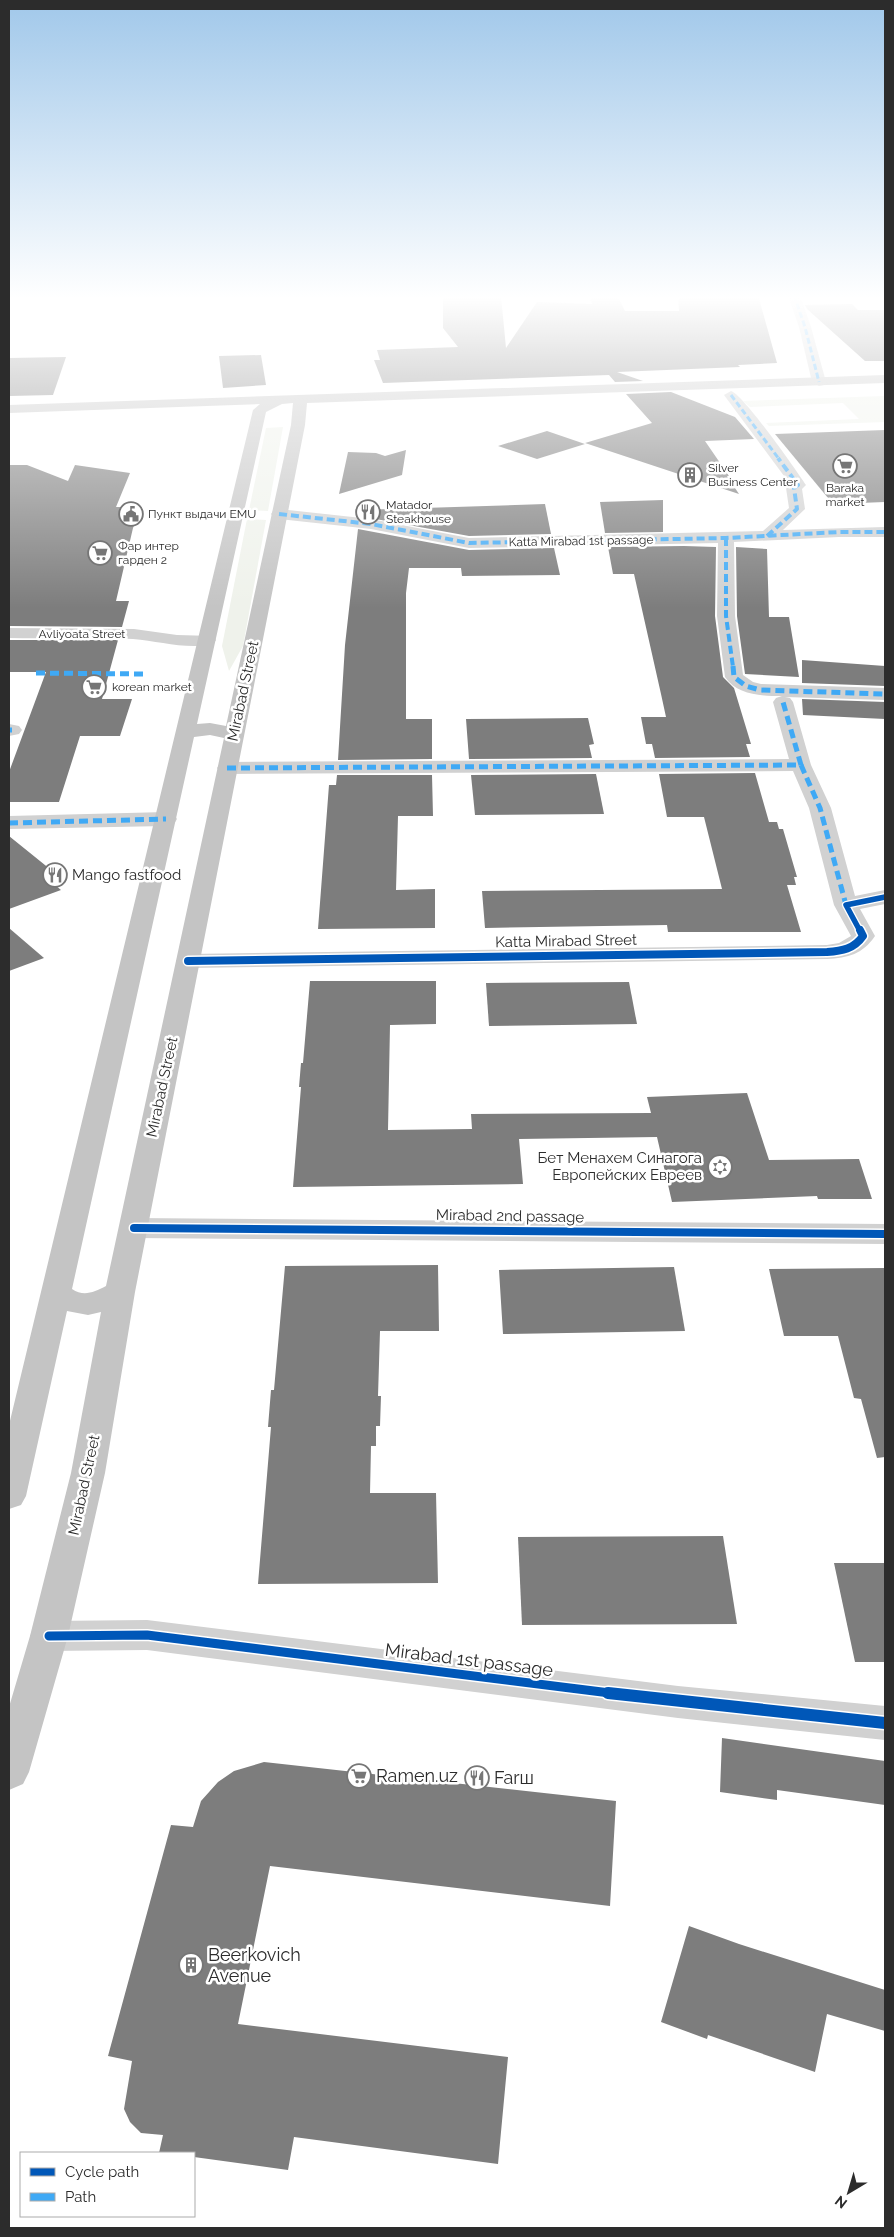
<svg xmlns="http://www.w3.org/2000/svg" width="894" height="2237" font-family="Raleway,sans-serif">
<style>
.green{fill:#eff2eb}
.building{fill:#7d7d7d}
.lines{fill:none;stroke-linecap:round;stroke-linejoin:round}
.street{fill:#d1d1d1;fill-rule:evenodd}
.primary{fill:#c4c4c4;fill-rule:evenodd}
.quiet-far2{stroke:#3fa9f5;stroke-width:3;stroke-dasharray:6 3;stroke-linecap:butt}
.quiet-far1{stroke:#3fa9f5;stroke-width:4;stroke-dasharray:8 4;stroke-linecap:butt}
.quiet{stroke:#3fa9f5;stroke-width:5;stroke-dasharray:9 5;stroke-linecap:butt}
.cycleway-far3-casing{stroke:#fff;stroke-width:8}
.cycleway-far2-casing{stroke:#fff;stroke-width:11}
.cycleway-far1-casing{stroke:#fff;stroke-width:12}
.cycleway-casing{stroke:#fff;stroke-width:15}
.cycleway-far3{stroke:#0057b8;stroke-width:5.5}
.cycleway-far2{stroke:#0057b8;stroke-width:8}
.cycleway-far1{stroke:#0057b8;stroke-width:9}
.cycleway{stroke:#0057b8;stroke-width:12}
.labels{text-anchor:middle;stroke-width:5;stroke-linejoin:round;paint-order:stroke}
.far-poi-label{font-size:12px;fill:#2c2c2c;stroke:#fff;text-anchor:start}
.far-street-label{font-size:12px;fill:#2c2c2c;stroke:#fff}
.street-label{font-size:15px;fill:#2c2c2c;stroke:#fff}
.poi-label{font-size:15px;fill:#2c2c2c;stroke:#fff;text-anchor:start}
.near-street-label{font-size:18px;fill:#2c2c2c;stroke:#fff}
.near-poi-label{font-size:18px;fill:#2c2c2c;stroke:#fff;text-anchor:start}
</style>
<rect width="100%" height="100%" fill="#fff"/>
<g class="green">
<polygon points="885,396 885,422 769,426 766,423 859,419 843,403 750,407 743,401"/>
<polygon points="283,427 268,511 249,510 266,428"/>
<polygon points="247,519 266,520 243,646 229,671 222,646"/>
</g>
<g class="building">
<polygon points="589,295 617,295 625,311 679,311 678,295 758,295 777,363 738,365 740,367 617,372 643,381 615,382 609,375 383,383 374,360 380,360 377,350 458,347 443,328 443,296 501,296 506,348 537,302 592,304"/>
<polygon points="852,304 858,310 885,310 885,361 865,361 807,309 805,305"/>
<polygon points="261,355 266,385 223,388 219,356"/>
<polygon points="66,357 53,395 9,396 9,358"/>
<polygon points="671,392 735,417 754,439 705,441 729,476 727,476 739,494 585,443 652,423 626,394"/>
<polygon points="885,430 885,502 833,504 775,434"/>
<polygon points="547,431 585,444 537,459 498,446"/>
<polygon points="406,450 402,475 339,494 348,452 376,453 385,456"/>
<polygon points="9,465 27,465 68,481 75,465 130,473 116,507 142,507 133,528 116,601 129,601 122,627 9,626"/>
<polygon points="663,500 663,532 605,533 600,502"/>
<polygon points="545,504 551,534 469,536 359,516 360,510"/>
<polygon points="358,529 469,550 554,548 560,575 462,576 461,568 409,568 406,593 406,719 432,719 432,759 338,760 345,645"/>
<polygon points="684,546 716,547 715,616 723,677 734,688 751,744 746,744 750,757 655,758 652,744 646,744 641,717 666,717 661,694 634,574 613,574 608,547"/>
<polygon points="736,547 767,549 769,617 789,617 799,677 745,674 737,616"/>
<polygon points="9,640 118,640 102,699 132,699 120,736 80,736 59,802 9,802 9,772 46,672 9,672"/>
<polygon points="802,660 885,666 885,686 802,683"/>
<polygon points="802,699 885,702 885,719 803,715"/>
<polygon points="588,718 594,744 589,745 592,758 469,759 466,719"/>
<polygon points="755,773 769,822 777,822 779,829 783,829 797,877 794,877 796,885 787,885 801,932 668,932 667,925 485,928 482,891 722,889 704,817 667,817 659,774"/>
<polygon points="596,774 604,814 475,815 471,775"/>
<polygon points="337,775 432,775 433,816 398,816 396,890 435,889 435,928 318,929 329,785 336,785"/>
<polygon points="9,836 66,882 55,885 61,890 9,909"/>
<polygon points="9,928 44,958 9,971"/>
<polygon points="310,981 436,981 436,1024 390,1025 388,1130 472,1129 471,1114 651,1113 647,1097 747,1093 769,1160 859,1159 872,1199 818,1199 817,1196 672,1202 657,1137 519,1139 523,1184 293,1187 301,1087 299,1087 301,1063 303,1063"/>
<polygon points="629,982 637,1024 489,1026 486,983"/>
<polygon points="438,1265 439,1331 380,1331 378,1396 381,1396 380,1426 376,1426 376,1446 371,1446 370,1493 436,1493 438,1583 258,1584 271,1427 268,1427 271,1390 274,1390 285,1266"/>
<polygon points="674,1267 685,1331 503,1334 499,1270"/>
<polygon points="885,1268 885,1457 877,1458 861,1399 854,1398 838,1336 784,1336 769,1269"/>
<polygon points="723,1536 737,1624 522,1625 518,1537"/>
<polygon points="834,1563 885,1563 885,1662 855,1662"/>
<polygon points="722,1738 885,1761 885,1805 777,1790 777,1800 720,1792"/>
<polygon points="264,1762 616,1801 610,1906 270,1866 238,2024 508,2057 498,2164 294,2137 288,2170 194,2157 194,2153 159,2153 163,2135 141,2133 130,2122 124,2109 132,2061 108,2056 171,1825 193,1827 201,1801 218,1782 234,1771"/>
<polygon points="689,1926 739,1944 885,1990 885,2031 827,2014 815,2072 708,2035 707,2039 661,2022"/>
</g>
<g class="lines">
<g class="street">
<polygon points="788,295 800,295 811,327 826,382 824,385 819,386 812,382 799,327"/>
<path d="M 731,391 C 743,394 796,470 806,485 L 802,489 L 805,509 L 783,530 L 885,527 L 885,537 L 839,537 L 734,542 L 735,616 L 743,675 L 753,682 L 761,684 L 885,688 L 885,700 L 785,697 L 790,698 L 793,702 L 811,765 L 831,808 L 855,896 L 885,890 L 885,904 L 860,909 L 875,936 C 863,954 848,958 827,959 L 188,968 L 179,966 L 176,961 L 179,956 L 188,954 L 827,945 L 839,943 L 851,936 L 834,905 L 809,808 L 793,771 L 227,774 L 220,772 L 217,768 L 220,764 L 227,762 L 789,759 L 773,702 L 776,698 L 782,696 C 761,696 737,695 725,677 L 717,616 L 718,543 L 469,548 L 371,529 L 279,519 L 273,517 L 271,514 L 273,511 L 279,509 L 371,519 L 469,538 L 763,531 L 789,508 L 786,488 L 790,484 L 724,395 Z"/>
<path d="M 9,628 L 134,629 L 177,635 L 213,636 L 216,640 L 213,644 C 187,650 159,641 133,639 C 92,637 50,639 9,638 Z"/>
<polygon points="9,724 19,726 22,730 19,734 9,736"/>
<polygon points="166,812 174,814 177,819 174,824 166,826 9,829 9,816"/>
<polygon points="134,1218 885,1224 885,1244 134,1238 124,1235 119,1228 124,1221"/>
<polygon points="147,1620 678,1686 885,1706 885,1740 678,1718 147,1650 49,1651 36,1647 30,1636 36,1625 49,1621"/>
</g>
<path class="primary" d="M 885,375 L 885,383 L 307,403 L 305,425 L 135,1292 L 105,1473 L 68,1636 L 29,1772 L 23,1784 L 9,1790 L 9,1707 L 30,1636 L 71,1473 L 101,1312 L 88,1315 L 67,1311 L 26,1496 L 21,1505 L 9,1509 L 9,1425 L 253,410 L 260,404 L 9,413 L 9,405 ZM 293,403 L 291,425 L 226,726 L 210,723 L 197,724 L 266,412 L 282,404 ZM 210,735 L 224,738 L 106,1286 C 94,1292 84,1297 72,1289 L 194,737 Z"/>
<g class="quiet-far2">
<polyline points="794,295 805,327 819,382"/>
<polyline points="731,395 779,459"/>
</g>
<g class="quiet-far1">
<polyline points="279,514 371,524 469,543 726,538 839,532 885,532"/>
<polyline points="767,536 797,509 794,488 798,485 778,458"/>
<polyline points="726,538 726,616 733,667"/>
</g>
<g class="quiet">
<polyline points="733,666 734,677 746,686 760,690 885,694"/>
<polyline points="36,673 144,674"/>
<polyline points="9,730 12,730"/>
<polyline points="801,765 820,808 846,905"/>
<polyline points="227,768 801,765 783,702"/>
<polyline points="9,823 166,819"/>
</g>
<g class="cycleway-far3-casing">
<polyline id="cycleway-far3" points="860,931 846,905 885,897"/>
</g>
<g class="cycleway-far2-casing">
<g id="cycleway-far2">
<path d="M 188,961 L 827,952 C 842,951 854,949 863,936 L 860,930"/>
<polyline points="134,1228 885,1234"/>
</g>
</g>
<g class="cycleway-far1-casing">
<polyline id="cycleway-far1" points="49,1636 147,1635 618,1694"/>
</g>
<g class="cycleway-casing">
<polyline id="cycleway" points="608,1693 885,1723"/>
</g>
<use href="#cycleway-far3" class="cycleway-far3"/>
<use href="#cycleway-far2" class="cycleway-far2"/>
<use href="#cycleway-far1" class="cycleway-far1"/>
<use href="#cycleway" class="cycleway"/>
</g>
<linearGradient id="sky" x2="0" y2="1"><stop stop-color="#a1c8ea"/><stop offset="0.49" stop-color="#fff"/><stop offset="1" stop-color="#fff" stop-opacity="0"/></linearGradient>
<rect width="894" height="608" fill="url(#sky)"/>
<defs>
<g id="supermarket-ring" transform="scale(1.25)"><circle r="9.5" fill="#fff" stroke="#767676" stroke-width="1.5"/><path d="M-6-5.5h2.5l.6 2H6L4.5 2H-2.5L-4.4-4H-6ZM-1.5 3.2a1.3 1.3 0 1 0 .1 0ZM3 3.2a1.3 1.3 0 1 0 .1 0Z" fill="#767676"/></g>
<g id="building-ring" transform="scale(1.25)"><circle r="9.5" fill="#fff" stroke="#767676" stroke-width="1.5"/><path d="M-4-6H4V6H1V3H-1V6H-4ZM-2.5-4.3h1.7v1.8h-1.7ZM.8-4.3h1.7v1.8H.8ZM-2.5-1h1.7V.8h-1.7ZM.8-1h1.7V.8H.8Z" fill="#767676"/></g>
<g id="restaurant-ring" transform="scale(1.25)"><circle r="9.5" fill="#fff" stroke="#767676" stroke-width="1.5"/><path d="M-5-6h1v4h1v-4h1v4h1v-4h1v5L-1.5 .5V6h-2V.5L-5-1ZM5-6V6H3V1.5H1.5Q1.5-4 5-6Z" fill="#767676"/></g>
<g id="civic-ring" transform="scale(1.25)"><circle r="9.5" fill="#fff" stroke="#767676" stroke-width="1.5"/><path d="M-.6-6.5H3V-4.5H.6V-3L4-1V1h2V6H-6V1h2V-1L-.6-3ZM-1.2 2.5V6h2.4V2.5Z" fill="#767676"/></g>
<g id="synagogue-ring" transform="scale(1.25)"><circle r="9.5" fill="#fff" stroke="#767676" stroke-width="1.5"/><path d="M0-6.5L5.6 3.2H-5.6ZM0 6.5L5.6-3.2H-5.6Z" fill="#767676"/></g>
</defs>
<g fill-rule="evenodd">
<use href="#supermarket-ring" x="845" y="466"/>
<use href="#building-ring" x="690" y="475"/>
<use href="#restaurant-ring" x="368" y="512"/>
<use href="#civic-ring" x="131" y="514"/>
<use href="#supermarket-ring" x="100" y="553"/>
<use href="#supermarket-ring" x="94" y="687"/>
<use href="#restaurant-ring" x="55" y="875"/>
<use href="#synagogue-ring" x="720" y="1167"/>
<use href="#supermarket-ring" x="359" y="1776"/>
<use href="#restaurant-ring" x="477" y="1778"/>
<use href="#building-ring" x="191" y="1965"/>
</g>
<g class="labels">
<g class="far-poi-label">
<text x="708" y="472">Silver<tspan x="708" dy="14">Business Center</tspan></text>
<text x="845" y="492" text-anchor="middle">Baraka<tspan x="845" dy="14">market</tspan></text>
<text x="386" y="509">Matador<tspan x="386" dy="14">Steakhouse</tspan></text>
<text x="148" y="518">Пункт выдачи EMU</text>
<text x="118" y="550">Фар интер<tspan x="118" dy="14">гарден 2</tspan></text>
<text x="112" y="691">korean market</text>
</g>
<g class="far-street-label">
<text transform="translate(581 541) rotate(-1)" y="4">Katta Mirabad 1st passage</text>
<text x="82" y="638">Avliyoata Street</text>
</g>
<g class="street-label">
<text transform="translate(243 691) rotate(-78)" y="5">Mirabad Street</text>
<text transform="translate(566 941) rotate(-1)" y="5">Katta Mirabad Street</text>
<text transform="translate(162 1087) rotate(-78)" y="5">Mirabad Street</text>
<text transform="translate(510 1216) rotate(1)" y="5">Mirabad 2nd passage</text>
<text transform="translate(84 1485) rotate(-78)" y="5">Mirabad Street</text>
</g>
<g class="poi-label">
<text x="72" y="880">Mango fastfood</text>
<text x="702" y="1163" text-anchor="end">Бет Менахем Синагога<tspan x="702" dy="17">Европейских Евреев</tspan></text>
</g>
<g class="near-street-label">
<text transform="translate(469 1660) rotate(7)" y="6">Mirabad 1st passage</text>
</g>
<g class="near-poi-label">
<text x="376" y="1782">Ramen.uz</text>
<text x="494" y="1784">Farш</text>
<text x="208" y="1961">Beerkovich<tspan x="208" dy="21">Avenue</tspan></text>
</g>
</g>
<rect width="894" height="2237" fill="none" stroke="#2c2c2c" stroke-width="20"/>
<rect x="20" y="2152" width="175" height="65" fill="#ffffff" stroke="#ababab"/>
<rect x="30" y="2168" width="25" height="8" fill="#0057b8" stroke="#ababab"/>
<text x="65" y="2177" font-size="15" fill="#2c2c2c">Cycle path</text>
<rect x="30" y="2193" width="25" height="8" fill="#3fa9f5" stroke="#ababab"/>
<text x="65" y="2202" font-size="15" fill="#2c2c2c">Path</text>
<g transform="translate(849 2192) rotate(218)" stroke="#ffffff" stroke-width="4" paint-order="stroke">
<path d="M0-4L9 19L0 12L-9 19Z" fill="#2c2c2c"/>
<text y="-8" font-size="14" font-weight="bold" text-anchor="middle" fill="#2c2c2c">N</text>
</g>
</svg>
